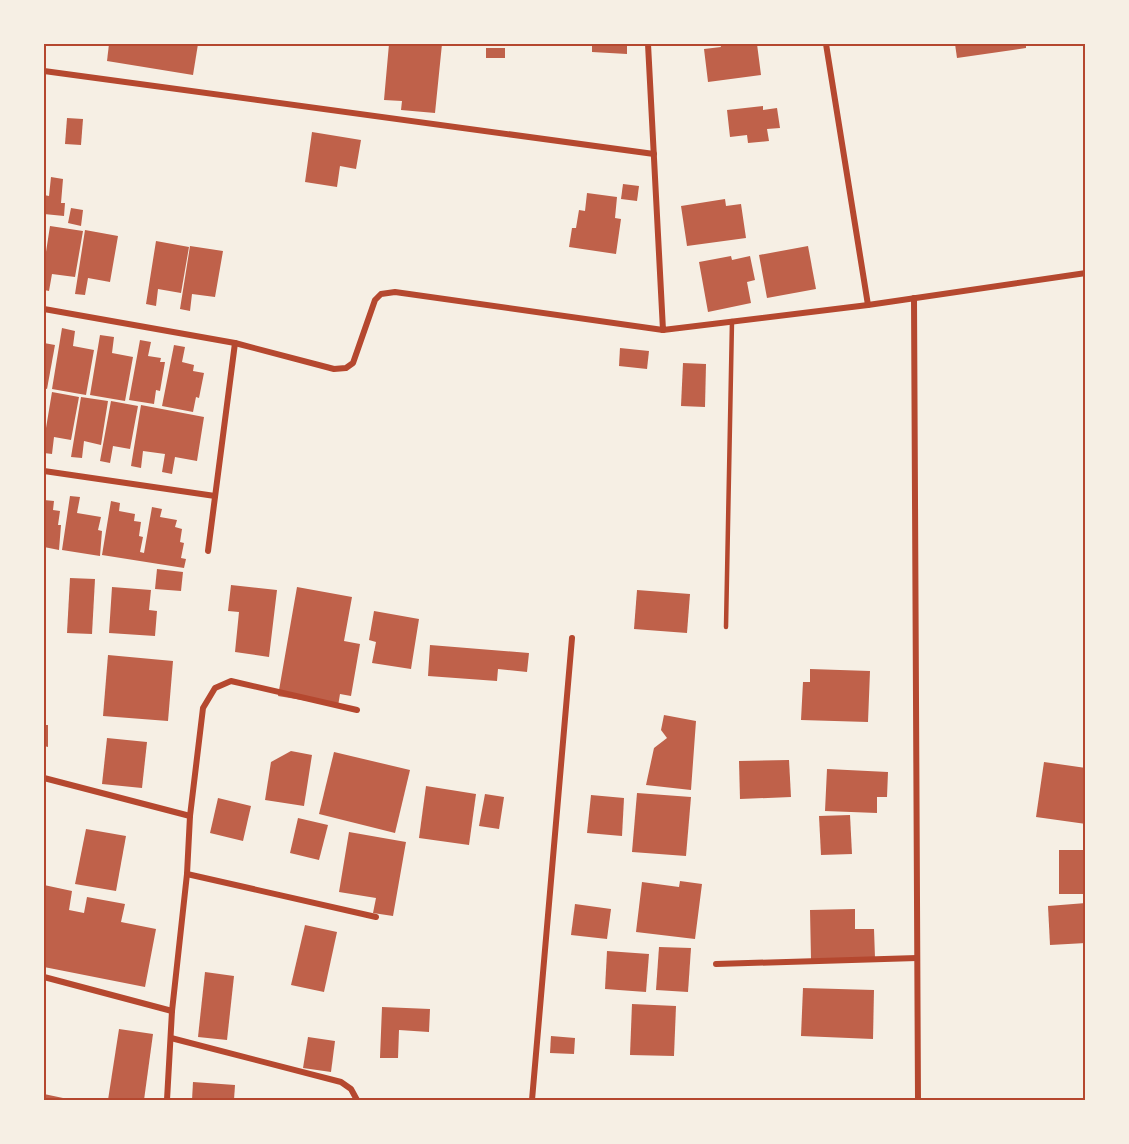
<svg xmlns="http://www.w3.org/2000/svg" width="1129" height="1144" font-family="Rubik,sans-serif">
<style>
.building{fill:#bf614a}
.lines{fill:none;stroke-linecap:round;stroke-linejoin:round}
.service{stroke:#b5482f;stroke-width:4.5}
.minor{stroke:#b5482f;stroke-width:6}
.neatline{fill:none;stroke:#b5482f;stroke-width:2}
</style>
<rect width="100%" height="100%" fill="#f6efe4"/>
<g class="building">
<polygon points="109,44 198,44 193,75 107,61"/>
<polygon points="389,44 405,46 405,44 442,44 435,113 401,110 402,101 384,100"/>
<polygon points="592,44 627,44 627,54 592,52"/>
<polygon points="720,44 757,44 761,75 708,82 704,49 721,47"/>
<polygon points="955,44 1026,44 1026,48 957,58"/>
<rect x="486" y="48" width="19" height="10"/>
<polygon points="763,106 763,110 777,108 780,128 767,129 769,141 748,143 747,135 730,137 727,110"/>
<polygon points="67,118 83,119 81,145 65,144"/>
<polygon points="312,132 361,140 356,169 340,166 337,187 305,182"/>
<polygon points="51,177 63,179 61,203 65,203 64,216 44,214 44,195 49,196"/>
<polygon points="623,184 639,186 637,201 621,199"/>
<polygon points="587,193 617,197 615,218 621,219 616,254 569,247 572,228 576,228 579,210 585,211"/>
<polygon points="725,199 726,206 741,204 746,238 687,246 681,206"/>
<polygon points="71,208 83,210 81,226 68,223"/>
<polygon points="50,226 83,231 75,277 52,274 49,291 44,290 44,265"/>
<polygon points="85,230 118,236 110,282 88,278 85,295 75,294"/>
<polygon points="156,241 189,247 181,293 158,289 156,306 146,304"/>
<polygon points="190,246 223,251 215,297 192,294 190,311 180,309"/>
<polygon points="808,246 816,289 767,298 759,255"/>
<polygon points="731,256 732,260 750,256 755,280 747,282 751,303 708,312 699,262"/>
<polygon points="62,328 75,331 73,346 94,350 86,395 52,389"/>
<polygon points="100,335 114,337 112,353 133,357 125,401 90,395"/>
<polygon points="140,340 151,342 148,356 161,358 160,362 165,362 160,391 156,390 154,404 129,400"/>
<polygon points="44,343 55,345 47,389 44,388"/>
<polygon points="174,345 185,347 182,362 194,365 193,371 204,373 199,398 196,397 193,412 162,406"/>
<polygon points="620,348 649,351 647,369 619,366"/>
<polygon points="683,363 706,364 705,407 681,406"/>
<polygon points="52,392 79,397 71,440 54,437 52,454 44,453 44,440"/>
<polygon points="81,397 108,401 101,445 84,441 82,458 71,457"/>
<polygon points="111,401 138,406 130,449 113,446 110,463 100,461"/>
<polygon points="141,405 204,417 197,461 175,457 172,474 162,472 165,454 143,451 141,468 131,466"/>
<polygon points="70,496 80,497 77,513 101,517 98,530 102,531 100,556 62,550"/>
<polygon points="44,500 54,501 53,510 60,511 58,525 61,525 59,550 44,547"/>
<polygon points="111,501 120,503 119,511 135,514 134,521 141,522 139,536 143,537 140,552 144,553 152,507 162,509 160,517 177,520 175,527 182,529 180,542 184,543 181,558 186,559 184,568 102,555"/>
<polygon points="157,569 183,572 181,591 155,589"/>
<polygon points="70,578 95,579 92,634 67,633"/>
<polygon points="231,585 277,590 269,657 235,652 239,612 228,611"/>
<polygon points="112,587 151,590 149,610 157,611 155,636 109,633"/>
<polygon points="297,587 352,597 344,641 360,644 351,696 340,694 338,706 278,696"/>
<polygon points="637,590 690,594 687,633 634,629"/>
<polygon points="374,611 419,619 411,669 372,663 376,642 369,640"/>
<polygon points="430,645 529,653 527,672 498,669 497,681 428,676"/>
<polygon points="108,655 173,661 168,721 103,716"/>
<polygon points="810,669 870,671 868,722 801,720 803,682 810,682"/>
<polygon points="664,715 696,721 691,790 646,785 654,748 667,738 661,730"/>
<polygon points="44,725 48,725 48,747 44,746"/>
<polygon points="107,738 147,742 142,788 102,784"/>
<polygon points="291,751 312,755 304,806 265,800 271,762"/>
<polygon points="334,752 410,770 395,833 319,814"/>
<polygon points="789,760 791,797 740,799 739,761"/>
<polygon points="1044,762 1086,768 1086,824 1036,817"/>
<polygon points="827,769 888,772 887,797 877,797 877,813 825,811"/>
<polygon points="426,786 476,794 469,845 419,838"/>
<polygon points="637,793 691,797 686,856 632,852"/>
<polygon points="485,794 504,797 499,829 479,826"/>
<polygon points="591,795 624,798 622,836 587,833"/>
<polygon points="218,798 251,806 243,841 210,833"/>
<polygon points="850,815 852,854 821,855 819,816"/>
<polygon points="298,818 328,825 319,860 290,853"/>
<polygon points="86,829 126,836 116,891 75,884"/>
<polygon points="349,832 406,842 393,916 373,913 376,898 339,892"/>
<rect x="1059" y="850" width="27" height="44"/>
<polygon points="680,881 702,884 695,939 636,932 642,882 679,887"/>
<polygon points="44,885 72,891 69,910 84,913 87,897 125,904 121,922 156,929 145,987 44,967"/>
<polygon points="1086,903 1086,943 1050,945 1048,906"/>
<polygon points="575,904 611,909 607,939 571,935"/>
<polygon points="855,909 855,929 874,929 875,958 811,959 810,910"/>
<polygon points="305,925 337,932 324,992 291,985"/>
<polygon points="659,947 691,948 688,992 656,990"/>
<polygon points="607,951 649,954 646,992 605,989"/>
<polygon points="205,972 234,976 227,1040 198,1037"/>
<polygon points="803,988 874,990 873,1039 801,1036"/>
<polygon points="632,1004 676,1006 674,1056 630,1055"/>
<polygon points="382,1007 430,1009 429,1032 399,1030 398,1058 380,1058"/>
<polygon points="119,1029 153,1034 144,1100 108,1100"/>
<polygon points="551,1036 575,1038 574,1054 550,1053"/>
<polygon points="308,1037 335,1041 331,1072 303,1068"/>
<polygon points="193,1082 235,1085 234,1100 192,1100"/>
<polygon points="44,1094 63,1098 63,1100 44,1100"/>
</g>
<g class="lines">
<polyline class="service" points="726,627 732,321"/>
<g class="minor">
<polyline points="648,44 663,330 868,305 1086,273"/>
<polyline points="826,44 868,305"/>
<polyline points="44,71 654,154"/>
<polyline points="914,298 918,1100"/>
<polyline points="44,309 235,343 334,369 346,368 353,363 375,300 381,294 395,292 663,330"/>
<polyline points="44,471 215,496"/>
<polyline points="208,551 235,343"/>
<polyline points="44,778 190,816"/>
<polyline points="187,874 376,917"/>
<polyline points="716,964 917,958"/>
<polyline points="44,977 172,1011"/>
<polyline points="171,1038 341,1082 351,1089 357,1100"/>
<polyline points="167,1100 172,1011 187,874 190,816 203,708 215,688 231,681 357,710"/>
<polyline points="532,1100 572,638"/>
</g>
</g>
<rect width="1129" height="1144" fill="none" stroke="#f6efe4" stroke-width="90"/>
<rect x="45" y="45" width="1039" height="1054" class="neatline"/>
</svg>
